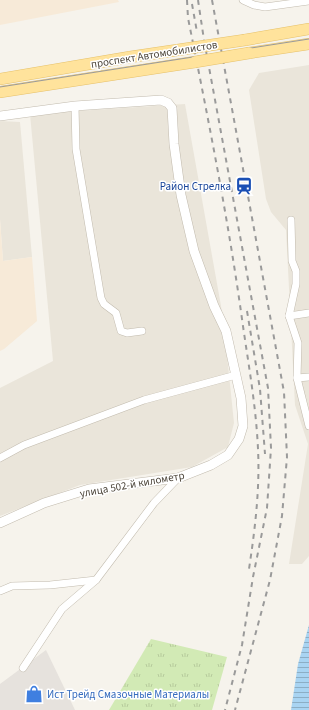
<svg xmlns="http://www.w3.org/2000/svg" width="309" height="710" font-family="'Source Sans 3',sans-serif">
<style>
.residential{fill:#eae5da}
.commercial{fill:#f7ead8}
.industrial{fill:#e6e2dd}
.grass{fill:url(#grass-tufts)}
.water{fill:url(#water-rules)}
.lines{fill:none;stroke-linecap:round;stroke-linejoin:round}
.minor-casing{stroke:#c2bbae;stroke-width:8}
.tertiary-casing{stroke:#c2bbae;stroke-width:10}
.primary-casing{stroke:#e6c16a;stroke-width:12}
.minor{stroke:#fff;stroke-width:7}
.tertiary{stroke:#fff;stroke-width:9}
.primary{stroke:#ffe39c;stroke-width:11}
.tram{stroke:#9a9a9a;stroke-width:1}
.rail{stroke:#9a9a9a;stroke-width:2;stroke-dasharray:5 5;stroke-linecap:butt}
.primary-bridge-casing{stroke:#e6c16a;stroke-width:12;stroke-linecap:butt}
.primary-bridge{stroke:#ffe39c;stroke-width:11}
.labels{text-anchor:middle;stroke-width:3;stroke-linejoin:round;paint-order:stroke}
.street-label{font-size:11px;fill:#4b4439;stroke:#fff}
.transit-label{font-size:11px;fill:#164399;stroke:#fff;text-anchor:end}
.shop-label{font-size:11px;fill:#366cbe;stroke:#fff;text-anchor:start}
</style>
<defs>
<pattern id="grass-tufts" width="24" height="20" patternUnits="userSpaceOnUse"><rect width="24" height="20" fill="#d2eab5"/><path d="M3 7l-1-3M5 7V3M7 7l1-3M15 17l-1-3M17 17v-4M19 17l1-3" fill="none" stroke="#b6ca9c"/></pattern>
<pattern id="water-rules" width="6" height="5" patternUnits="userSpaceOnUse"><rect width="6" height="5" fill="#a9d4f2"/><path d="M0 2.5h6" fill="none" stroke="#8caec5"/></pattern>
</defs>
<rect width="100%" height="100%" fill="#f6f3ec"/>
<g class="residential">
<polygon points="309,65 309,556 302,564 289,564 308,444 295,405 286,230 271,212 266,199 249,90 259,73"/>
<polygon points="185,104 221,306 228,365 234,423 228,447 192,467 80,485 0,516 0,388 53,361 30,114"/>
<polygon points="0,121 20,122 32,257 3,261 0,219"/>
</g>
<g class="commercial">
<polygon points="0,0 118,0 119,2 0,25"/>
<polygon points="0,219 3,261 32,257 37,321 4,349 0,351"/>
</g>
<polygon class="industrial" points="46,650 75,710 0,710 0,684"/>
<polygon class="grass" points="151,639 227,657 212,710 109,710"/>
<polygon class="water" points="309,625 309,710 291,710 298,664"/>
<g class="lines">
<g class="minor-casing">
<g id="minor">
<polyline points="243,0 254,5 265,7 309,1"/>
<polyline points="75,106 76,149 101,298 104,304 116,313 121,331 127,333 142,331"/>
<polyline points="291,220 292,261 296,271 296,284 289,316 298,343 297,378 309,426"/>
<polyline points="289,316 309,313"/>
<polyline points="297,378 309,377"/>
<polyline points="0,458 24,445 144,400 236,375"/>
<polyline points="0,591 12,586 50,585 96,580 154,503 178,478"/>
<polyline points="23,668 62,609 96,580"/>
</g>
</g>
<g class="tertiary-casing">
<polyline id="tertiary" points="0,116 75,106 161,100 168,103 172,108 174,144 181,195 194,251 214,306 226,331 241,398 243,426 239,439 228,455 211,465 178,478 89,489 44,503 0,523"/>
</g>
<g class="primary-casing">
<g id="primary">
<polyline points="245,40 309,29"/>
<polyline points="249,53 309,44"/>
<polyline points="0,79 130,57"/>
<polyline points="0,92 195,62"/>
</g>
</g>
<use href="#minor" class="minor"/>
<use href="#tertiary" class="tertiary"/>
<use href="#primary" class="primary"/>
<polyline class="tram" points="0,87 309,39"/>
<g class="rail">
<path d="M 187,0 L 188,18 C 208,118 228,218 242,319 C 248,362 256,405 258,449 C 260,489 255,529 249,569"/>
<polyline points="198,0 204,40 268,388 271,448 267,508 253,577 242,645 225,710"/>
<polyline points="212,0 284,392 287,457 282,516 270,580 235,710"/>
<polyline points="192,4 197,32"/>
<polyline points="247,311 260,389 265,454"/>
</g>
<g class="primary-bridge-casing">
<g id="primary-bridge">
<polyline points="130,57 245,40"/>
<polyline points="195,62 249,53"/>
</g>
</g>
<use href="#primary-bridge" class="primary-bridge"/>
</g>
<defs>
<g id="station-bare" transform="scale(1.38)"><path d="M-3-6H3Q5-6 5-4V2Q5 4 3 4L4.5 6H3L1.5 4h-3L-3 6H-4.5L-3 4Q-5 4-5 2V-4Q-5-6-3-6ZM-3.5-4v3h7v-3ZM-3.5 1v1.5H-2V1ZM2 1v1.5H3.5V1Z" fill="#1a4fb4" stroke="#fff" stroke-width="2.5" paint-order="stroke"/></g>
<g id="shop-bare" transform="scale(1.38)"><path d="M-5-2.5h2.3a2.7 3.5 0 0 1 5.4 0H5L5.5 6h-11ZM-1.5-2.5h3a1.5 2.3 0 0 0-3 0Z" fill="#3f7fe0" stroke="#fff" stroke-width="2.5" paint-order="stroke"/></g>
</defs>
<g fill-rule="evenodd">
<use href="#station-bare" x="244" y="186"/>
<use href="#shop-bare" x="34" y="694"/>
</g>
<g class="labels">
<g class="street-label">
<text transform="translate(154 54) rotate(-9)" y="4">проспект Автомобилистов</text>
<text transform="translate(132 484) rotate(-10)" y="4">улица 502-й километр</text>
</g>
<g class="transit-label">
<text x="231" y="190">Район Стрелка</text>
</g>
<g class="shop-label">
<text x="47" y="698">Ист Трейд Смазочные Материалы</text>
</g>
</g>
</svg>
